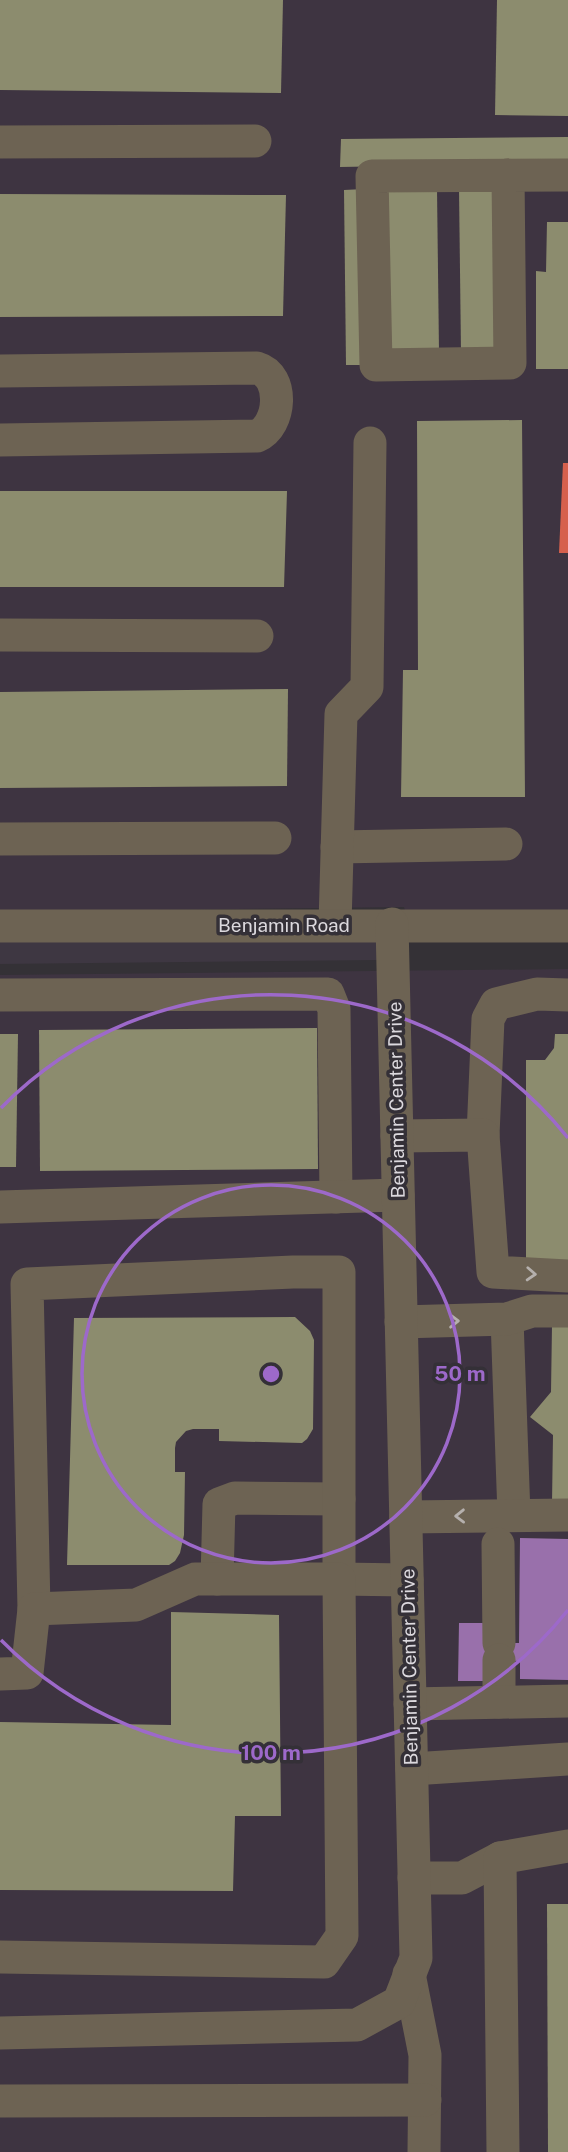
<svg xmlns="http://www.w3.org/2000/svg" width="568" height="2152" font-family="'Public Sans',sans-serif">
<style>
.built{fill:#3e3742}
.industrial{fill:#3e3441}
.shops{fill:#d6604d}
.offices{fill:#9970ab}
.industry{fill:#8c8c6e}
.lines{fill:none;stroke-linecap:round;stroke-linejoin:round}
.minor{stroke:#6d6353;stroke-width:33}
.oneway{stroke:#b5b0ad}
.ring{fill:none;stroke:#9d69ca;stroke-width:3.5}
.labels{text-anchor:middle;stroke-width:7;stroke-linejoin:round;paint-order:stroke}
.street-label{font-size:19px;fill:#dcd9de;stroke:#343037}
.centre{fill:#9d69ca;stroke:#343037;stroke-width:3.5}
.ring-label{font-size:21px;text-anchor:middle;font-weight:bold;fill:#9d69ca;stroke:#343037;stroke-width:7;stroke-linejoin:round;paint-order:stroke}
</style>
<rect width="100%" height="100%" fill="#343136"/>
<polygon class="built" points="378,937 379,960 0,964 0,939"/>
<g class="industrial">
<polygon points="0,0 568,0 568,913 405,911 404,907 0,912"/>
<polygon points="568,969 568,2152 0,2152 0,975"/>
</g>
<polygon class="shops" points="563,463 568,463 568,553 559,553"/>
<polygon class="offices" points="520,1538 568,1539 568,1680 520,1679 520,1661 484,1660 484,1681 458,1681 459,1623 486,1623 486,1643 519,1643"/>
<g class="industry">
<polygon points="0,0 283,0 281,93 0,90"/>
<polygon points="497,0 568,0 568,116 495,115"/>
<polygon points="568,137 568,163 340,167 341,139"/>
<polygon points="459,188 497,188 499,353 461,353"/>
<polygon points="364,189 366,365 346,365 344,190"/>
<polygon points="437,189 439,352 389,353 387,190"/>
<polygon points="0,194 286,195 283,316 0,317"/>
<polygon points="547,222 568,222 568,369 536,369 536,271 546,272"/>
<polygon points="522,420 525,797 401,797 403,670 418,670 417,421"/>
<polygon points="0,491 287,491 284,587 0,587"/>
<polygon points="288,689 287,786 0,788 0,692"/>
<polygon points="317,1028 318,1169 40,1171 39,1030"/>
<polygon points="0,1034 18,1034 16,1167 0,1167"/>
<polygon points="555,1034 568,1034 568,1265 526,1265 526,1060 545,1060 554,1048"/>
<polygon points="295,1317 310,1331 314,1340 313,1429 307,1439 302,1443 219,1441 219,1429 193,1429 186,1431 176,1442 175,1448 175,1472 185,1472 184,1535 180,1553 175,1561 169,1565 67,1565 74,1318"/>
<polygon points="552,1325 568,1325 568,1503 552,1503 553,1435 530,1417 551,1392"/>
<polygon points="171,1612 279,1615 281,1816 235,1816 233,1891 0,1890 0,1722 171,1725"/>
<polygon points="547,1904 568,1904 568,2152 548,2152"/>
</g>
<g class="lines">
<g class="minor">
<polyline points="0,142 255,141"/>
<polyline points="508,175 510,363 376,365 372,176 568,175"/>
<path d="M 0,371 L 257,368 C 285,376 281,426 257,436 L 0,440"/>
<polyline points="0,635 257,636"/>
<polyline points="0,839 275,838"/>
<polyline points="337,847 506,844"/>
<polyline points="335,924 341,714 367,687 370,443"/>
<polyline points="0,926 568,926"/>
<polyline points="0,995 328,994 334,1009 336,1197"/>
<polyline points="483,1135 488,1019 496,1004 537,994 568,995"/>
<polyline points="397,1136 483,1135 493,1272 568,1276"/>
<polyline points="0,1207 398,1195"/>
<polyline points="507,1319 514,1515"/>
<polyline points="401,1322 507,1319 532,1311 568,1311"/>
<polyline points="406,1517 568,1515"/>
<polyline points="498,1544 499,1643"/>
<polyline points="217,1579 219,1504 235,1498 339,1499"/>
<polyline points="34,1609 27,1284 293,1272 339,1272 339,1579 407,1580"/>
<polyline points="499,1660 499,1702"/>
<polyline points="0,1674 27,1673 34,1609 136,1605 195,1579 339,1579 342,1936 324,1962 0,1957"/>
<polyline points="410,1704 568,1701"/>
<polyline points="412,1769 568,1759"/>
<polyline points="414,1878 462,1878 500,1858"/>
<polyline points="409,1974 425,2055 424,2152"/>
<polyline points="0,2033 357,2025 399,2002 416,1958 392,924"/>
<polyline points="0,2101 425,2100"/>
<polyline points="503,2152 500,1858 568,1846"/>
</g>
</g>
<defs><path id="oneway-chevron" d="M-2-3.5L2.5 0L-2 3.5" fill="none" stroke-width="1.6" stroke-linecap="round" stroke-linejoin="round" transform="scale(1.75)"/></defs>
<g class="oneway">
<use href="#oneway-chevron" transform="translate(531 1274) rotate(3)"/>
<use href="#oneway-chevron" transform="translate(454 1321) rotate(-1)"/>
<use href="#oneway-chevron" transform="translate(460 1516) rotate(179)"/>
</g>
<g class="ring">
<circle cx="271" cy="1374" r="189"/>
<path d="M568 1610A379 379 0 0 1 1 1640M1 1108A379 379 0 0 1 568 1138"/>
</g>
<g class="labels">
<g class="street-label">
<text x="284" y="932">Benjamin Road</text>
<text transform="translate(396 1100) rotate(-91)" y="7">Benjamin Center Drive</text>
<text transform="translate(409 1667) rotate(-91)" y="7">Benjamin Center Drive</text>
</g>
</g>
<circle cx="271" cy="1374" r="10" class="centre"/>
<g class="ring-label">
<text x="460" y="1381">50 m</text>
<text x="271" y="1760">100 m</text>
</g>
</svg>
